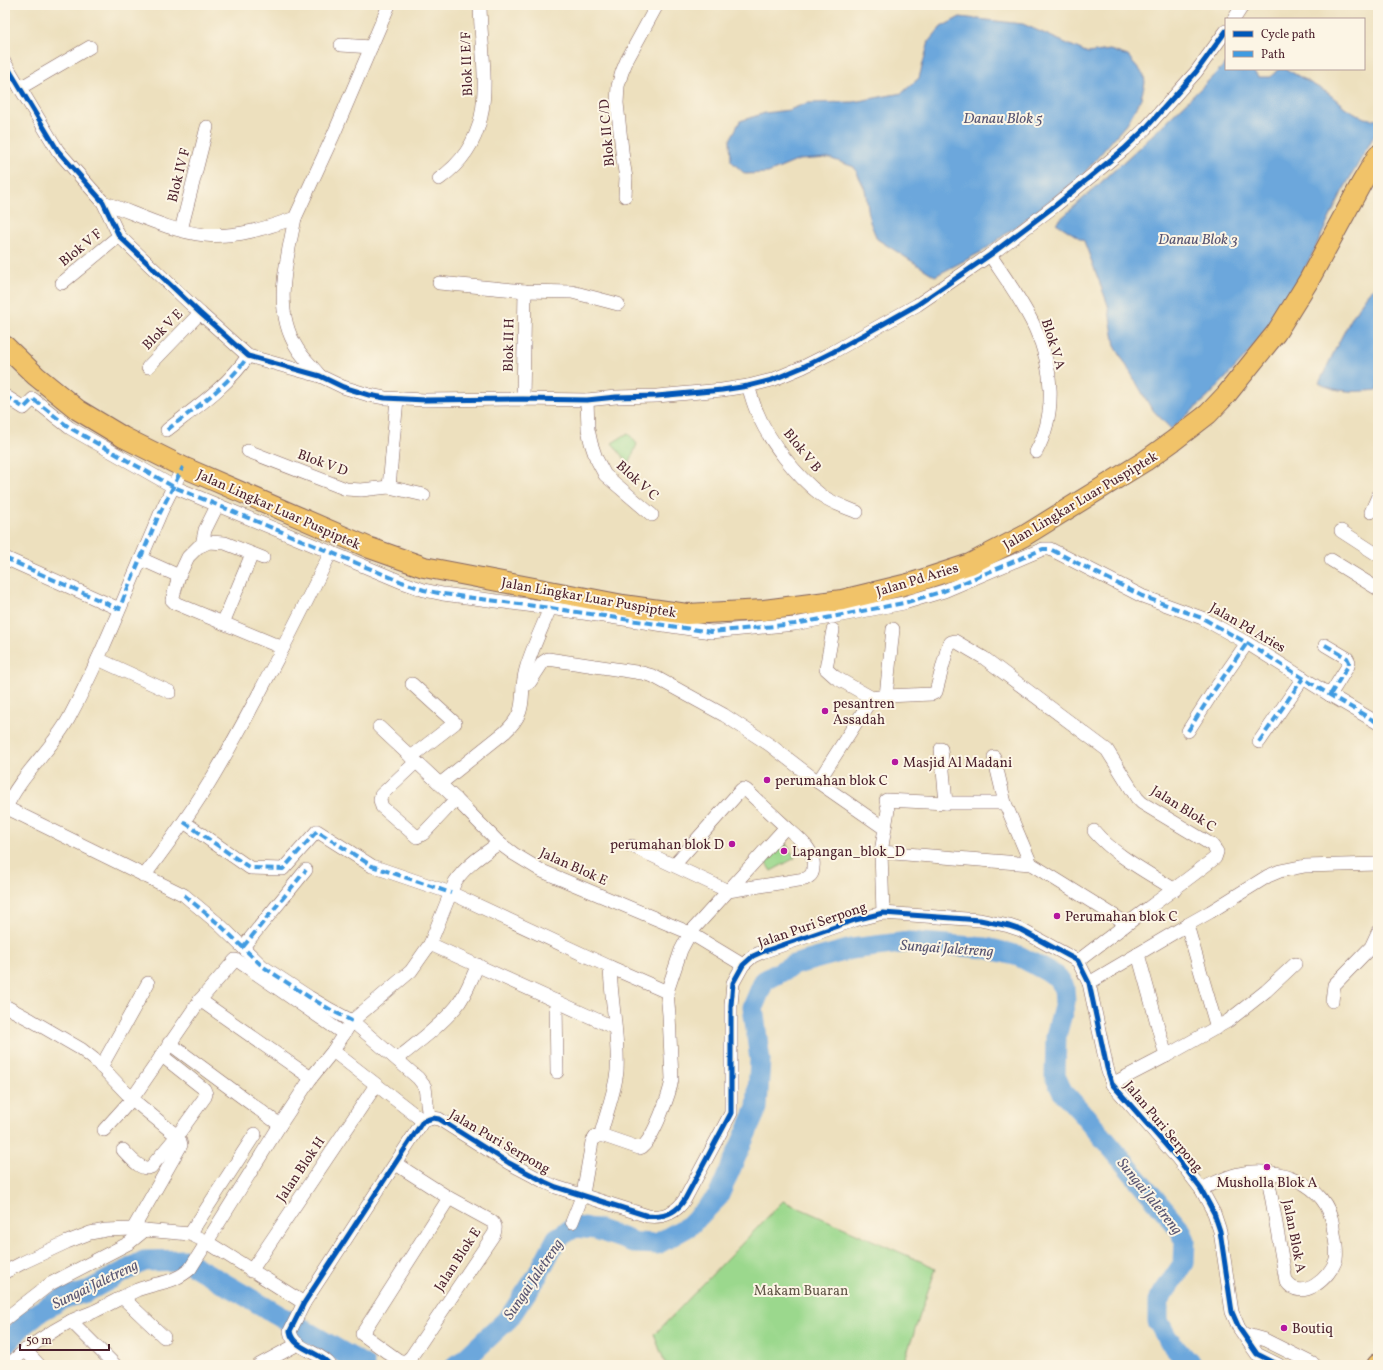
<svg xmlns="http://www.w3.org/2000/svg" width="1383" height="1370" font-family="Vollkorn,serif">
<style>
.green{fill:#9bd88d;stroke:#727c5c}
.water{fill:#6ca7dc;stroke:#5b6384}
.lines{fill:none;stroke-linecap:round;stroke-linejoin:round}
.river{stroke:#6ca7dc;stroke-width:21}
.street-casing{stroke:#83635e;stroke-width:14}
.primary-casing{stroke:#83635e;stroke-width:22}
.street{stroke:#fff;stroke-width:13}
.primary{stroke:#f1c369;stroke-width:20}
.quiet{stroke:#409be1;stroke-width:4;stroke-dasharray:8 4;stroke-linecap:butt}
.cycleway-casing{stroke:#fcf5e5;stroke-width:8}
.cycleway{stroke:#0057b8;stroke-width:5}
.poi-dot{fill:#b5179e;stroke:#fcf5e5;stroke-width:1.5}
.labels{text-anchor:middle;stroke-width:4;stroke-linejoin:round;paint-order:stroke}
.street-label{font-size:14px;fill:#4a1f2b;stroke:#fcf5e5}
.poi-label{font-size:14px;fill:#4a1f2b;stroke:#fcf5e5;text-anchor:start}
.park-label{font-size:14px;fill:#625648;stroke:#fcf5e5}
.water-label{font-size:15px;font-style:italic;fill:#585572;stroke:#fcf5e5}
</style>
<rect width="100%" height="100%" fill="#fcf5e5"/>
<filter id="ink" filterUnits="userSpaceOnUse"><feTurbulence type="fractalNoise" baseFrequency=".025" numOctaves="2"/><feDisplacementMap in="SourceGraphic" scale="8" xChannelSelector="R" yChannelSelector="G"/><feConvolveMatrix kernelMatrix="1 2 1 2 8 2 1 2 1" color-interpolation-filters="sRGB"/></filter>
<filter id="wash" filterUnits="userSpaceOnUse"><feTurbulence type="fractalNoise" baseFrequency=".012" numOctaves="4" result="noise"/><feDisplacementMap in="SourceGraphic" scale="16" xChannelSelector="R" yChannelSelector="G"/><feGaussianBlur stdDeviation="0.9" result="paint"/><feColorMatrix in="noise" values="0 0 0 0 0 0 0 0 0 0 0 0 0 0 0 0 0 1.4 0 .05"/><feComposite in="paint" operator="in"/></filter>
<g filter="url(#wash)">
<rect width="100%" height="100%" fill="#ede0be"/>
<g class="green">
<polygon points="628,433 637,444 629,465 612,443"/>
<polygon points="786,844 795,858 771,871 765,862"/>
<polygon points="783,1201 936,1268 903,1365 666,1365 654,1335"/>
</g>
<g class="water">
<polygon points="960,17 1023,24 1088,53 1110,50 1128,56 1144,75 1145,83 1141,98 1128,122 1080,178 983,251 935,276 877,239 870,222 865,189 854,167 829,158 799,160 768,173 745,174 731,161 730,140 740,121 765,113 789,110 807,103 853,102 902,93 919,78 929,41 941,27"/>
<path d="M 1226,63 L 1226,69 L 1252,69 L 1258,77 L 1271,77 L 1278,69 L 1286,69 L 1328,93 L 1346,108 L 1364,118 L 1378,120 L 1378,129 L 1342,192 L 1311,257 L 1281,309 L 1245,357 L 1208,397 L 1171,429 L 1151,408 L 1115,346 L 1108,305 L 1084,241 L 1056,223 C 1114,171 1171,119 1226,63 Z"/>
<path d="M 1378,284 L 1378,390 C 1358,392 1336,393 1319,383 C 1330,361 1359,295 1378,284 Z"/>
</g>
<g class="lines">
<g class="river">
<polyline points="5,1345 23,1325 39,1312 62,1299 86,1292 144,1261 184,1260 364,1365"/>
<polyline points="456,1365 463,1361 509,1318 537,1276 557,1238 575,1227 596,1229 636,1243 657,1244 689,1226 718,1197 757,1108 760,1060 753,1007 764,981 793,965 851,949 909,942 986,948 1019,956 1056,976 1064,987 1065,1002 1056,1036 1055,1076 1062,1091 1084,1115 1180,1229 1185,1240 1184,1263 1158,1301 1158,1321 1167,1338 1191,1365"/>
</g>
</g>
</g>
<g filter="url(#ink)">
<g class="lines">
<g class="street-casing">
<g id="street">
<polyline points="1234,19 1243,5"/>
<polyline points="341,45 371,47"/>
<polyline points="5,63 58,151 103,202 119,236 200,313 248,356 320,376 343,387 369,395 385,398 425,400 523,399 587,400 616,397 657,396 722,390 748,386 772,380 803,367 833,352 917,305 990,255 1056,205 1124,149 1145,129 1196,72 1226,31"/>
<polyline points="20,88 90,47"/>
<path d="M 439,179 C 502,135 481,69 480,5"/>
<polyline points="625,196 626,178 623,160 617,103 618,86 622,72 627,60 657,5"/>
<path d="M 103,202 C 137,214 169,231 205,235 C 236,238 266,228 295,218 L 333,136 L 389,5"/>
<path d="M 295,218 C 287,260 272,309 297,348 C 303,358 313,367 320,376"/>
<polyline points="181,230 207,127"/>
<path d="M 990,255 C 1006,279 1023,302 1035,328 C 1053,366 1057,414 1036,452"/>
<polyline points="62,283 119,236"/>
<polyline points="439,283 525,291 572,292 618,304"/>
<polyline points="148,367 200,313"/>
<path d="M 748,386 C 751,394 753,404 757,412 C 768,440 797,477 821,495 C 832,503 845,507 857,512"/>
<polyline points="5,396 24,408 33,399 70,428 174,487 402,582 424,590 443,594 550,608 711,632 795,624 904,603 944,591 1043,549 1050,549 1142,596 1202,618 1247,643 1330,695 1378,723"/>
<polyline points="523,399 525,291"/>
<polyline points="587,400 588,429 591,443 596,458 605,475 652,515"/>
<path d="M 167,430 C 195,408 228,386 248,356"/>
<polyline points="248,451 346,489 361,490 389,487 424,495"/>
<polyline points="389,487 397,399"/>
<polyline points="1371,512 1378,496"/>
<polyline points="1341,531 1378,555"/>
<polyline points="202,545 205,530 217,506"/>
<polyline points="5,558 119,609"/>
<polyline points="141,559 179,576 172,600 175,603 283,648"/>
<polyline points="1331,560 1378,589"/>
<polyline points="179,576 188,557 198,547 209,542 225,543 263,558"/>
<polyline points="223,623 252,554"/>
<path d="M 833,630 L 826,669 L 835,677 L 872,698 L 886,696 L 932,694 L 936,692 L 937,688 L 948,646 L 951,642 L 955,641 L 984,658 L 1107,750 L 1137,798 L 1142,803 L 1212,845 L 1217,852 L 1215,858 C 1170,893 1123,926 1078,961"/>
<polyline points="1325,645 1347,658 1349,662 1348,666 1330,695"/>
<polyline points="98,659 170,692"/>
<polyline points="523,687 530,682 543,662 548,659 642,673 653,676 724,715 770,745 818,782 884,828"/>
<polyline points="886,696 893,629"/>
<polyline points="379,727 456,799 499,843 514,854 542,871 690,933 743,965"/>
<polyline points="1188,731 1213,692 1247,643"/>
<polyline points="1259,742 1303,678"/>
<polyline points="941,749 946,803"/>
<polyline points="411,757 455,723 412,684"/>
<polyline points="994,757 1005,803 1031,864 1126,923"/>
<polyline points="416,762 381,795 380,800 382,807 417,837 423,834 456,799"/>
<polyline points="818,782 872,698"/>
<path d="M 440,784 L 505,732 C 530,709 518,697 526,669 C 532,648 542,628 550,608"/>
<polyline points="5,807 184,895 221,926 262,966 309,997 331,1010 352,1021 418,1078 425,1087 429,1119"/>
<path d="M 5,810 C 20,775 51,751 69,718 C 103,654 129,585 158,519 C 165,501 175,485 183,467"/>
<polyline points="184,822 250,868 283,869 317,831 372,866 451,893 610,967 667,992"/>
<path d="M 1094,831 C 1115,856 1147,872 1175,890"/>
<polyline points="881,852 1031,864"/>
<polyline points="674,865 741,790 744,789 746,790 786,827"/>
<path d="M 144,876 C 169,843 194,809 215,773 C 257,701 294,627 331,552"/>
<polyline points="883,913 881,852 888,810 886,800 946,803 1005,803"/>
<polyline points="1187,925 1210,912 1268,876 1280,871 1305,866 1378,864"/>
<polyline points="430,944 615,1028"/>
<polyline points="243,947 306,870"/>
<polyline points="1138,954 1166,1056"/>
<path d="M 610,967 C 611,1001 619,1038 617,1071 C 615,1091 607,1111 602,1130 L 602,1133 L 604,1136 L 639,1148 L 642,1147 C 653,1139 670,1094 672,1079 L 669,1015 L 667,992 L 681,950 L 690,933 L 786,827 C 797,837 816,850 813,867 C 813,874 811,876 805,879 L 728,891 L 632,846"/>
<polyline points="1089,983 1187,925 1217,1028"/>
<polyline points="200,1000 311,1078"/>
<polyline points="556,1001 557,1072"/>
<polyline points="1332,1001 1334,985 1371,947 1378,932"/>
<polyline points="5,1006 31,1020 81,1049 95,1060 132,1099"/>
<polyline points="169,1043 280,1125"/>
<polyline points="333,1051 423,1121"/>
<path d="M 397,1059 C 417,1043 439,1027 456,1007 C 466,995 471,979 478,965"/>
<polyline points="101,1067 148,983"/>
<polyline points="1112,1084 1166,1056 1228,1021 1266,991 1295,964"/>
<polyline points="104,1130 132,1099 200,1000 235,960 238,961 344,1034"/>
<path d="M 123,1150 C 130,1157 141,1172 151,1167 L 177,1136 L 205,1097 L 206,1094 L 204,1089 L 161,1055"/>
<path d="M 396,1164 L 449,1198 L 491,1221 C 496,1225 496,1228 494,1234 L 411,1357 L 405,1362 L 398,1360 L 362,1334 L 449,1198"/>
<path d="M 1201,1189 C 1213,1184 1225,1177 1238,1174 C 1277,1165 1327,1183 1333,1226 C 1334,1237 1338,1249 1336,1259 C 1331,1277 1301,1304 1286,1281 L 1270,1189 L 1268,1172"/>
<polyline points="572,1222 583,1194 592,1142 596,1136 604,1136"/>
<polyline points="133,1229 181,1145 180,1141 177,1136 138,1104"/>
<polyline points="190,1234 255,1134"/>
<polyline points="251,1271 376,1085"/>
<polyline points="5,1272 24,1262 67,1242 90,1233 106,1230 133,1229 190,1234 207,1242 304,1303"/>
<polyline points="122,1297 164,1337"/>
<polyline points="5,1319 50,1284 129,1243 145,1230"/>
<polyline points="71,1321 115,1365"/>
<polyline points="1244,1334 1265,1340 1315,1365"/>
<polyline points="25,1350 39,1365"/>
<path d="M 8,1365 C 27,1348 48,1333 71,1321 C 78,1317 86,1315 93,1312 C 108,1305 122,1297 137,1290 C 157,1282 173,1284 190,1269 L 280,1125 L 311,1078 L 333,1051 L 352,1021 L 411,971 L 430,944 L 455,882 C 465,866 484,854 499,843"/>
<polyline points="259,1365 298,1344"/>
<path d="M 330,1365 C 320,1351 293,1350 290,1331 L 304,1303 L 423,1121 L 433,1118 L 439,1119 L 509,1163 L 545,1182 L 556,1187 L 648,1216 C 664,1218 677,1212 685,1199 L 731,1113 L 731,1005 L 733,983 L 743,965 L 753,956 L 762,952 L 855,920 L 883,913 L 980,920 L 1009,926 L 1021,930 L 1078,961 L 1089,983 L 1107,1068 L 1112,1084 L 1178,1159 L 1201,1189 L 1214,1213 L 1220,1231 L 1232,1312 L 1239,1328 L 1257,1354 L 1279,1365"/>
</g>
</g>
<g class="primary-casing">
<g id="primary">
<polyline points="5,346 36,376 78,410 123,437 183,467 370,548 424,567 623,605 687,614 764,610 842,600 912,583 970,564 1024,536 1145,461 1173,441 1208,414 1226,395 1276,333 1309,280 1361,184 1378,155"/>
<polyline points="1377,1365 1378,1364"/>
</g>
</g>
<use href="#street" class="street"/>
<use href="#primary" class="primary"/>
<g class="quiet">
<polyline points="5,396 24,408 33,399 70,428 174,487 402,582 424,590 443,594 550,608 711,632 795,624 904,603 944,591 1043,549 1050,549 1142,596 1202,618 1247,643 1330,695 1378,723"/>
<path d="M 167,430 C 195,408 228,386 248,356"/>
<polyline points="5,558 119,609 158,517 183,467"/>
<polyline points="1325,645 1347,658 1349,662 1348,666 1330,695"/>
<polyline points="1188,731 1213,692 1247,643"/>
<polyline points="1259,742 1303,678"/>
<polyline points="5,807 6,808"/>
<polyline points="184,822 250,868 283,869 317,831 372,866 451,893"/>
<polyline points="184,895 221,926 262,966 309,997 331,1010 352,1021"/>
<polyline points="243,947 306,870"/>
</g>
<g class="cycleway-casing">
<g id="cycleway">
<polyline points="5,63 58,151 103,202 119,236 200,313 248,356 320,376 343,387 369,395 385,398 425,400 523,399 587,400 616,397 657,396 722,390 748,386 772,380 803,367 833,352 917,305 990,255 1056,205 1124,149 1145,129 1196,72 1226,31"/>
<path d="M 330,1365 C 320,1351 293,1350 290,1331 L 304,1303 L 423,1121 L 433,1118 L 439,1119 L 509,1163 L 545,1182 L 556,1187 L 648,1216 C 664,1218 677,1212 685,1199 L 731,1113 L 731,1005 L 733,983 L 743,965 L 753,956 L 762,952 L 855,920 L 883,913 L 980,920 L 1009,926 L 1021,930 L 1078,961 L 1089,983 L 1107,1068 L 1112,1084 L 1178,1159 L 1201,1189 L 1214,1213 L 1220,1231 L 1232,1312 L 1239,1328 L 1257,1354 L 1279,1365"/>
</g>
</g>
<use href="#cycleway" class="cycleway"/>
</g>
</g>
<g class="poi-dot">
<circle cx="825" cy="711" r="4"/>
<circle cx="895" cy="762" r="4"/>
<circle cx="767" cy="780" r="4"/>
<circle cx="732" cy="844" r="4"/>
<circle cx="784" cy="851" r="4"/>
<circle cx="1057" cy="916" r="4"/>
<circle cx="1267" cy="1167" r="4"/>
<circle cx="1284" cy="1328" r="4"/>
</g>
<g class="labels">
<g class="street-label">
<text transform="translate(466 64) rotate(-92)" y="5">Blok II E/F</text>
<text transform="translate(606 133) rotate(-95)" y="5">Blok II C/D</text>
<text transform="translate(178 175) rotate(-76)" y="5">Blok IV F</text>
<text transform="translate(80 247) rotate(-39)" y="5">Blok V F</text>
<text transform="translate(162 329) rotate(-45)" y="5">Blok V E</text>
<text transform="translate(1054 344) rotate(73)" y="5">Blok V A</text>
<text transform="translate(508 345) rotate(-89)" y="5">Blok II H</text>
<text transform="translate(803 450) rotate(51)" y="5">Blok V B</text>
<text transform="translate(323 462) rotate(20)" y="5">Blok V D</text>
<text transform="translate(638 480) rotate(42)" y="5">Blok V C</text>
<text transform="translate(1080 500) rotate(-31)" y="5">Jalan Lingkar Luar Puspiptek</text>
<text transform="translate(279 509) rotate(24)" y="5">Jalan Lingkar Luar Puspiptek</text>
<text transform="translate(917 579) rotate(-17)" y="5">Jalan Pd Aries</text>
<text transform="translate(589 597) rotate(10)" y="5">Jalan Lingkar Luar Puspiptek</text>
<text transform="translate(1248 627) rotate(30)" y="5">Jalan Pd Aries</text>
<text transform="translate(1184 808) rotate(32)" y="5">Jalan Blok C</text>
<text transform="translate(574 866) rotate(24)" y="5">Jalan Blok E</text>
<text transform="translate(812 924) rotate(-19)" y="5">Jalan Puri Serpong</text>
<text transform="translate(1164 1126) rotate(50)" y="5">Jalan Puri Serpong</text>
<text transform="translate(500 1141) rotate(30)" y="5">Jalan Puri Serpong</text>
<text transform="translate(300 1169) rotate(-56)" y="5">Jalan Blok H</text>
<text transform="translate(1295 1236) rotate(79)" y="5">Jalan Blok A</text>
<text transform="translate(457 1259) rotate(-57)" y="5">Jalan Blok E</text>
</g>
<g class="poi-label">
<text x="833" y="708">pesantren<tspan x="833" dy="16">Assadah</tspan></text>
<text x="903" y="767">Masjid Al Madani</text>
<text x="775" y="785">perumahan blok C</text>
<text x="724" y="849" text-anchor="end">perumahan blok D</text>
<text x="792" y="856">Lapangan_blok_D</text>
<text x="1065" y="921">Perumahan blok C</text>
<text x="1267" y="1187" text-anchor="middle">Musholla Blok A</text>
<text x="1292" y="1333">Boutiq</text>
</g>
<g class="park-label">
<text x="801" y="1295">Makam Buaran</text>
</g>
<g class="water-label">
<text x="1003" y="123">Danau Blok 5</text>
<text x="1198" y="244">Danau Blok 3</text>
<text transform="translate(947 948) rotate(4)" y="5">Sungai Jaletreng</text>
<text transform="translate(1150 1196) rotate(51)" y="5">Sungai Jaletreng</text>
<text transform="translate(533 1279) rotate(-56)" y="5">Sungai Jaletreng</text>
<text transform="translate(95 1284) rotate(-26)" y="5">Sungai Jaletreng</text>
</g>
</g>
<rect width="1383" height="1370" fill="none" stroke="#fcf5e5" stroke-width="20"/>
<rect x="1225" y="18" width="140" height="52" fill="#fcf5e5" stroke="#b59f9b"/>
<rect x="1233" y="31" width="20" height="6" fill="#0057b8" stroke="#b59f9b"/>
<text x="1261" y="38" font-size="12" fill="#4a1f2b">Cycle path</text>
<rect x="1233" y="51" width="20" height="6" fill="#409be1" stroke="#b59f9b"/>
<text x="1261" y="58" font-size="12" fill="#4a1f2b">Path</text>
<path d="M20 1344v6h89v-6" fill="none" stroke="#4a1f2b" stroke-width="2"/>
<text x="26" y="1344" font-size="12" fill="#4a1f2b" stroke="#fcf5e5" stroke-width="3" paint-order="stroke">50 m</text>
</svg>
